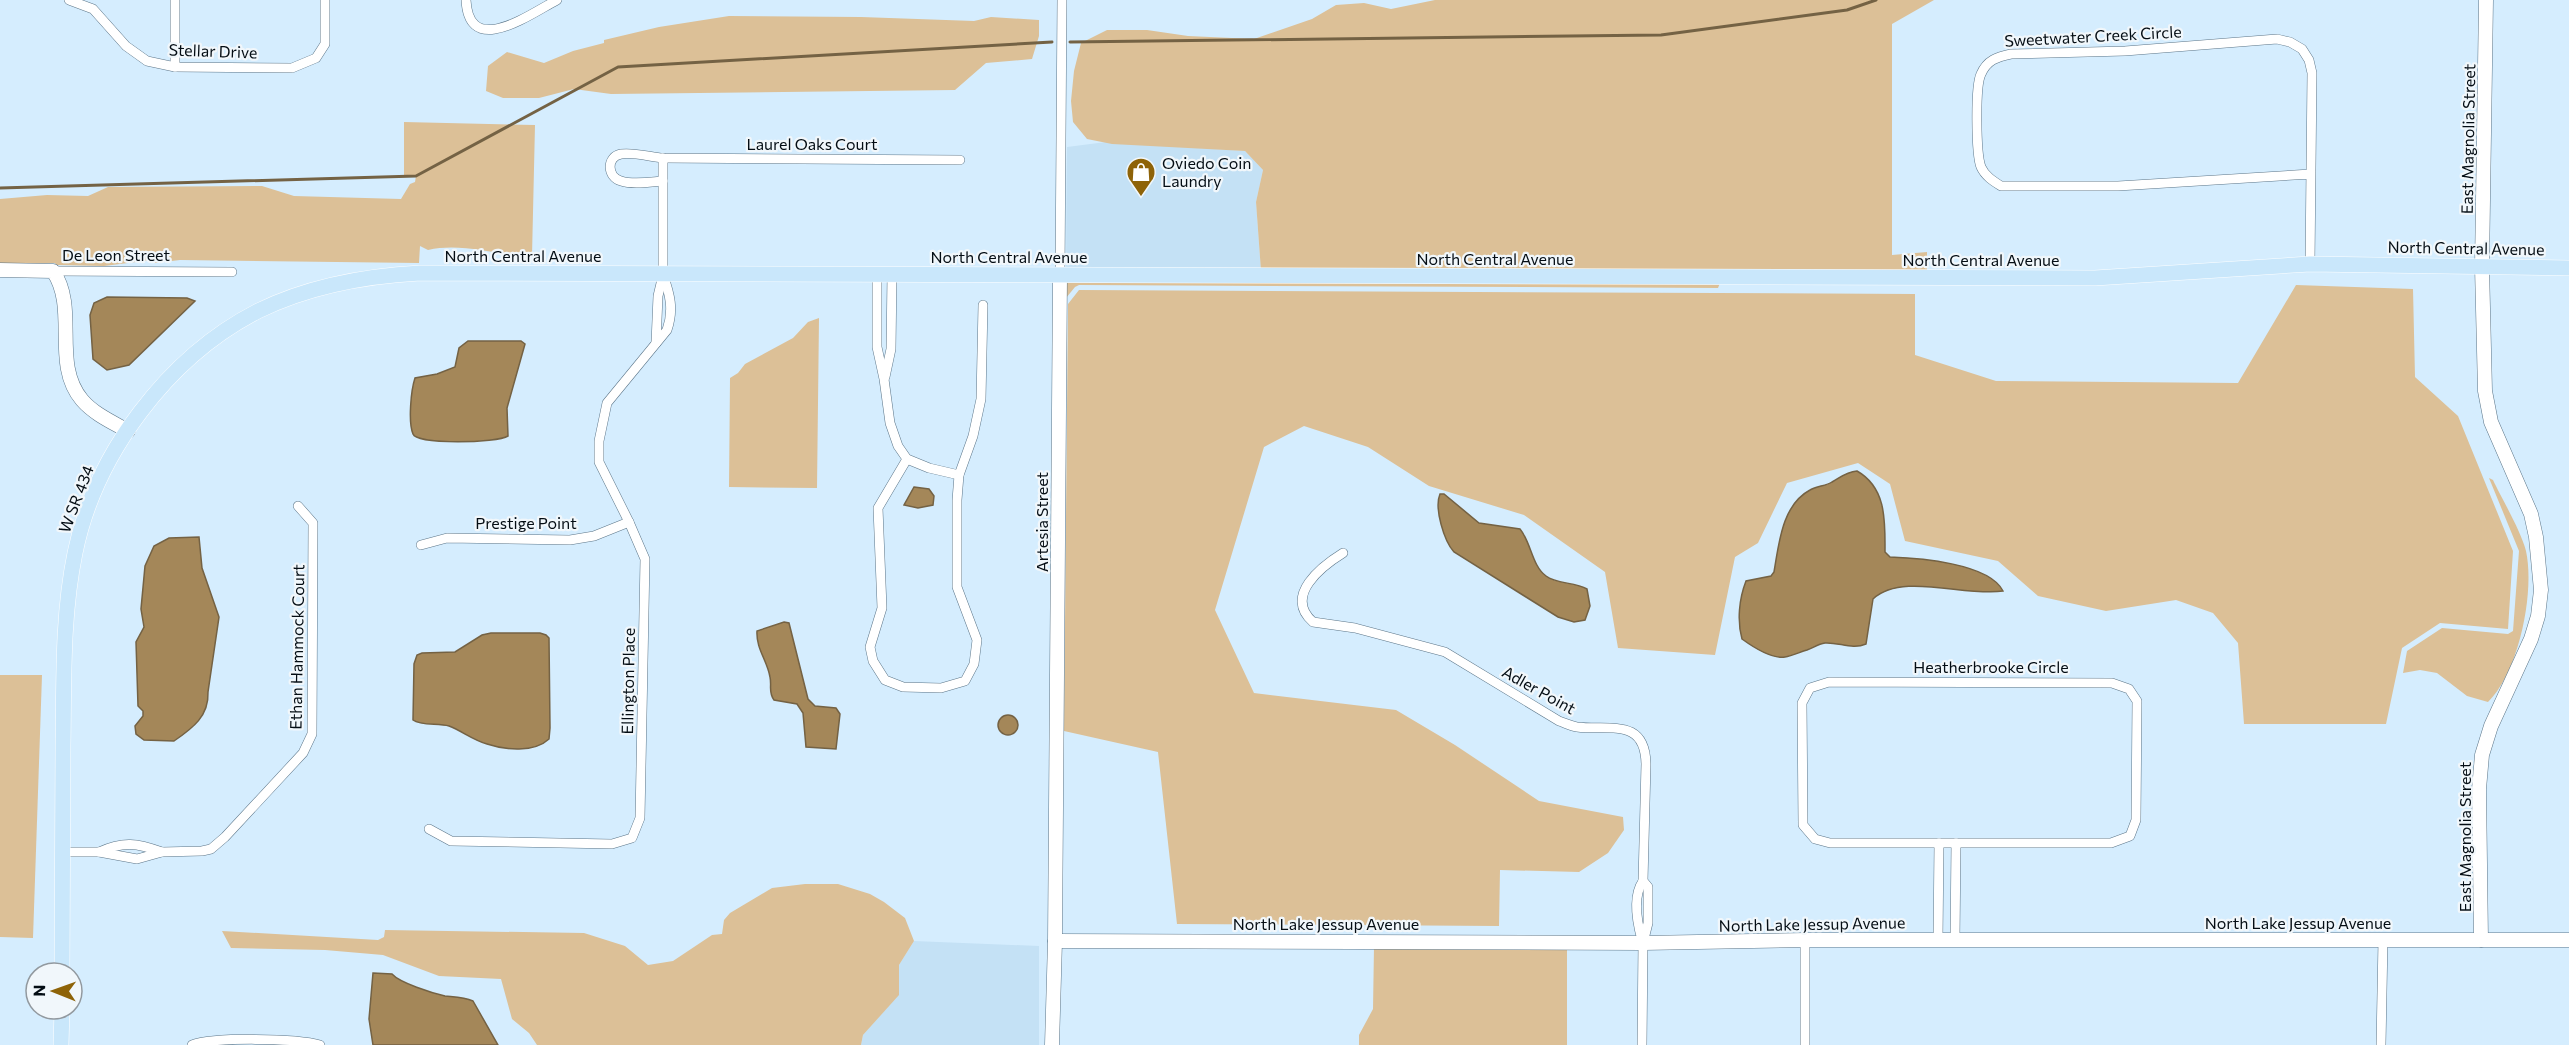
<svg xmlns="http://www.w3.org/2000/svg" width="2569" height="1045" font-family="Commissioner,sans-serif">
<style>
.built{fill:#c4e1f5}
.green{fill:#dcc097}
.water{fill:#a48759;stroke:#746244;stroke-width:1.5}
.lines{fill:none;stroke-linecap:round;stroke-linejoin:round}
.stream{stroke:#746244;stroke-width:3}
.street-casing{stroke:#5c7689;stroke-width:10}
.secondary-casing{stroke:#5c7689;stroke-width:15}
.primary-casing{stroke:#fff;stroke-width:16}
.street{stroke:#fff;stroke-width:9}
.secondary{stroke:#fff;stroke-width:14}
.primary{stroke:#c9e7fb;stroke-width:15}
.labels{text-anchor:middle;stroke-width:4.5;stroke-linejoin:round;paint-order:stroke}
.street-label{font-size:16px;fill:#040d14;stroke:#f1f7fb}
.poi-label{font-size:16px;fill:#040d14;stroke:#f1f7fb;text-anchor:start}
</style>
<rect width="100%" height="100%" fill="#d5edfe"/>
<g class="built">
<polygon points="1106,142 1245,151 1263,170 1256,202 1261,271 1066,270 1067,147"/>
<polygon points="914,941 1039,946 1039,1045 861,1045 863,1035 898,995 899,965"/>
</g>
<g class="green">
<polygon points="1435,0 1934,0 1892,24 1892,255 1927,252 1927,272 1261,271 1256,202 1263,170 1245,151 1112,144 1087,139 1073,122 1071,101 1074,71 1081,43 1107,30 1147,30 1188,36 1254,39 1312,19 1336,5 1364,3 1391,9"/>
<polygon points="729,16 861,17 974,21 991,17 1039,20 1039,36 1032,59 986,63 955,90 611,94 574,89 539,98 503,98 486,91 488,66 507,52 544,63 573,51 604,43 604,40 659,27"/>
<path d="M 404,122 L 535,125 L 532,256 C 498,256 463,242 428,250 L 420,246 L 419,263 L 180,260 L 155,263 L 152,260 L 104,266 L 56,265 L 55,263 L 0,265 L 0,199 L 47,195 L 88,196 L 108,187 L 262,186 L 294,196 L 401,199 L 410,184 L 415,182 L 416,176 L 404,176 Z"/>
<polygon points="1066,281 1720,283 1718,288 1079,285 1075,287 1066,298"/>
<polygon points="2296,285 2413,289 2415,377 2458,416 2513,551 2508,629 2440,623 2402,648 2386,724 2244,724 2238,643 2213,613 2176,600 2106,611 2038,596 1998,561 1905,541 1890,484 1858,463 1787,483 1758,543 1735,557 1715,655 1618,648 1605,572 1524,515 1429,486 1368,447 1304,426 1264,447 1215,610 1254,693 1396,710 1455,745 1539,801 1623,817 1624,830 1608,853 1579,872 1500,870 1499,926 1177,924 1158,752 1064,731 1068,304 1079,290 1915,294 1915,355 1996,381 2238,383"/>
<polygon points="819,318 817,488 729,487 730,378 738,373 745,364 793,338 808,322"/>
<path d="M 2489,478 L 2493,480 C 2502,499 2521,531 2526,551 C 2535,592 2519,672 2488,702 L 2467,696 L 2437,673 L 2420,670 L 2403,673 L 2407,651 L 2442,628 L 2508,634 L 2513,631 L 2519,551 Z"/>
<polygon points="0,675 42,675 33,938 0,937"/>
<polygon points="805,884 838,884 870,894 884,902 905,918 914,941 899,965 899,995 863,1035 861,1045 537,1045 529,1033 512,1019 501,979 439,976 383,955 325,950 231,948 222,931 378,940 384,937 385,930 584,933 625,946 648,965 673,961 712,935 722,934 724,920 730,913 772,888"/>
<polygon points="1374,946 1567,947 1567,1045 1359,1045 1359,1035 1373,1009"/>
</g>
<g class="water">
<polygon points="107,297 187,298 195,301 129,365 107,370 93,359 90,315 94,303"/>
<path d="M 468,341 L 521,341 L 525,344 L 507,408 L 508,436 C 497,443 417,445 413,434 C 408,422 411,390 415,378 L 437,374 L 455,367 L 459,348 Z"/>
<path d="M 1857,471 C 1887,488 1885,522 1885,552 L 1890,557 C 1918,558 1989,563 2003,591 C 1965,597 1902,572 1873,599 L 1866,644 C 1852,650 1839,642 1825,643 C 1818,644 1813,648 1807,650 C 1800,652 1792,656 1785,657 C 1771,659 1753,647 1742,639 C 1737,621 1739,599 1746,581 L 1771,576 L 1774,572 C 1779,543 1782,505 1810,490 C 1817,486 1826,486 1832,482 C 1841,477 1846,472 1857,471 Z"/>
<polygon points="914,487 929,489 934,496 933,505 918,508 904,505"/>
<path d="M 1440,494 L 1444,494 L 1479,523 L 1520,529 C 1531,542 1532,566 1546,576 C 1556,584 1575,582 1587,589 L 1590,606 L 1585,620 L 1574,622 L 1558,617 L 1454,552 C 1444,541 1434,508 1440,494 Z"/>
<path d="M 199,537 L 202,568 L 219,617 L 208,692 C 209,716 193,728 174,741 L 144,740 L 136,734 L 135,726 L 143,716 L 143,711 L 138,706 L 136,642 L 144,627 L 141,609 L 145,566 L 154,546 L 169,538 Z"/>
<path d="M 784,622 L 789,623 L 808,699 L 815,706 L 836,708 L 840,714 L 836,749 L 806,747 L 803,713 L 797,704 L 774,700 C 768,692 772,686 770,677 C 767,660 756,649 757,631 Z"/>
<path d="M 491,633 L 540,633 L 546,635 L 549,638 L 550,728 L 549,739 C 534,753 505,750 487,744 C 473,740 462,731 449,726 C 438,723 421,726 413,720 L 414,664 L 417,655 L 422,653 L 455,652 L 482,635 Z"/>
<circle cx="1008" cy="725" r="10"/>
<path d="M 373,973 L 392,974 C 400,983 432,993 445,996 C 455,997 464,997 473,1001 L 498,1045 L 373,1045 L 369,1019 Z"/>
</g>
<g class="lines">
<g class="stream">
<polyline points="1070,42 1661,35 1847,10 1876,0"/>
<polyline points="0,188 416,176 618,67 1052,42"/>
</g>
<g class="street-casing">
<g id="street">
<polyline points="69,0 93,9 126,46 147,61 175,67 292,68 316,58 325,44 325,0"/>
<path d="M 466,0 C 469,59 530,14 557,0"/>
<polyline points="175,67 175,0"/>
<path d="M 663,181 C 650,182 633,185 621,181 C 607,177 606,157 621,154 C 633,152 651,157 663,158 L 960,160"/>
<path d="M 2310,264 L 2312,73 L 2309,60 L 2302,49 L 2290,42 L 2277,39 L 2125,51 L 2011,54 C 1997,57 1987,60 1981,74 C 1975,86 1976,154 1981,167 C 1985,176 1993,181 2001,186 L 2118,186 L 2311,174"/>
<polyline points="53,271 232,272"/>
<polyline points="877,275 877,347 884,379 890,423 898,446 907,459 929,468 959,475"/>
<polyline points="1060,276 1062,0"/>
<polyline points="656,343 658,296 663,275 663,158"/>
<polyline points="885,377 891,349 892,275"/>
<polyline points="907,459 878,508 882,608 870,647 873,661 885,680 903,687 941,688 965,681 974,664 977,640 957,587 957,500 959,475 973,436 981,399 983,305"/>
<polyline points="421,545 447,538 570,540 594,536 629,522"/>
<path d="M 1343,553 C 1322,566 1283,596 1313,622 L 1355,628 L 1445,652 L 1559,721 C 1565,723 1571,726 1577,727 C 1609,731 1645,717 1646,764 L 1643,881 L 1648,887 L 1648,923 L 1643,943 L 1642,1045"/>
<polygon points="1829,682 2112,683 2129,689 2137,701 2136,820 2130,836 2111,843 1830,843 1815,839 1803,825 1802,703 1810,688"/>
<path d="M 429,829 L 451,841 L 612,844 L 632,838 L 640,818 L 645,559 L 629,522 L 599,462 L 599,441 L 607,403 L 667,330 C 674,310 670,294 663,275"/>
<polyline points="63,852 99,852 137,859 162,852 202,851 211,849 225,837 303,753 312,734 313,523 298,506"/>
<path d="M 99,852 C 123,841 137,843 162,852"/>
<path d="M 1642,940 C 1637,922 1632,897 1643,881"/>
<polyline points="1938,940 1939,843"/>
<polyline points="1955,940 1956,843"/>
<path d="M 192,1045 C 213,1037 297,1038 320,1045"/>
<polyline points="1805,1045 1805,940"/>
<polyline points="2381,1045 2383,940"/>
</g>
</g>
<g class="secondary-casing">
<g id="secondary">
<path d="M 0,270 L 53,271 C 79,309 51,363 82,400 C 94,414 112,422 128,431"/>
<polyline points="2481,940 2479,789 2482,755 2491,726 2531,639 2538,616 2541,590 2536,537 2531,514 2491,422 2485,391 2482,267 2486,0"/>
<polyline points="1055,941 1643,943 1805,940 2569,940"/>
<polyline points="1052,1045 1055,941 1060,276"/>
</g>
</g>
<g class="primary-casing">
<g id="primary">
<path d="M 62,973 C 62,898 63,822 63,747 C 64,682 62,616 75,553 C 95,454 168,357 258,311 C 309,286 364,276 420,273 L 2095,278 L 2310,264 L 2569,268"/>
<polyline points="61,1045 62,1009"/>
</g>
</g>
<use href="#street" class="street"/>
<use href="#secondary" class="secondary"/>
<use href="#primary" class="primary"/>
</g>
<defs>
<g id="shop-pin" transform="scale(1.5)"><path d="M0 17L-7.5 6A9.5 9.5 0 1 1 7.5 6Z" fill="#8e6308" stroke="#f1f7fb"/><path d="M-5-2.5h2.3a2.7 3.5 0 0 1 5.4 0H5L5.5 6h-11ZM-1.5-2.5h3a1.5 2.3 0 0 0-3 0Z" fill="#fff"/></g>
</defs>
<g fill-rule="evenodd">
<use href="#shop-pin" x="1141" y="172"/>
</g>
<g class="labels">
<g class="street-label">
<text transform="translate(2093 36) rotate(-3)" y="6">Sweetwater Creek Circle</text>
<text transform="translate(213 51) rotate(2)" y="6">Stellar Drive</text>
<text transform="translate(2468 139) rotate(-89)" y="6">East Magnolia Street</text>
<text x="812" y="150">Laurel Oaks Court</text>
<text transform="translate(2466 248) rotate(1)" y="6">North Central Avenue</text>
<text x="116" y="261">De Leon Street</text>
<text x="523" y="262">North Central Avenue</text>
<text x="1009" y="263">North Central Avenue</text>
<text x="1495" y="265">North Central Avenue</text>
<text x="1981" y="266">North Central Avenue</text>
<text transform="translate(76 499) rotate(-69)" y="6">W SR 434</text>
<text transform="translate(1042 522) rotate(-90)" y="6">Artesia Street</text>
<text x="526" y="529">Prestige Point</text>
<text transform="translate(297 647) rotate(-89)" y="6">Ethan Hammock Court</text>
<text x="1991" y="673">Heatherbrooke Circle</text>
<text transform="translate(628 681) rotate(-89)" y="6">Ellington Place</text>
<text transform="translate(1539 690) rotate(29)" y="6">Adler Point</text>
<text transform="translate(2465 837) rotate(-90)" y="6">East Magnolia Street</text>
<text x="2298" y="929">North Lake Jessup Avenue</text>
<text x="1326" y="930">North Lake Jessup Avenue</text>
<text transform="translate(1812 924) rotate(-1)" y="6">North Lake Jessup Avenue</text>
</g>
<g class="poi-label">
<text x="1162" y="169">Oviedo Coin<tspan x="1162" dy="18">Laundry</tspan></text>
</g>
</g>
<g transform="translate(54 991) rotate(271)"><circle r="28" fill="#f1f7fb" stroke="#92999f" stroke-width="1.5"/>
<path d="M0-4.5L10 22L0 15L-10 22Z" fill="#8e6308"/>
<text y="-9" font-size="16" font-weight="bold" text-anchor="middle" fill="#040d14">N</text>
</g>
</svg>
